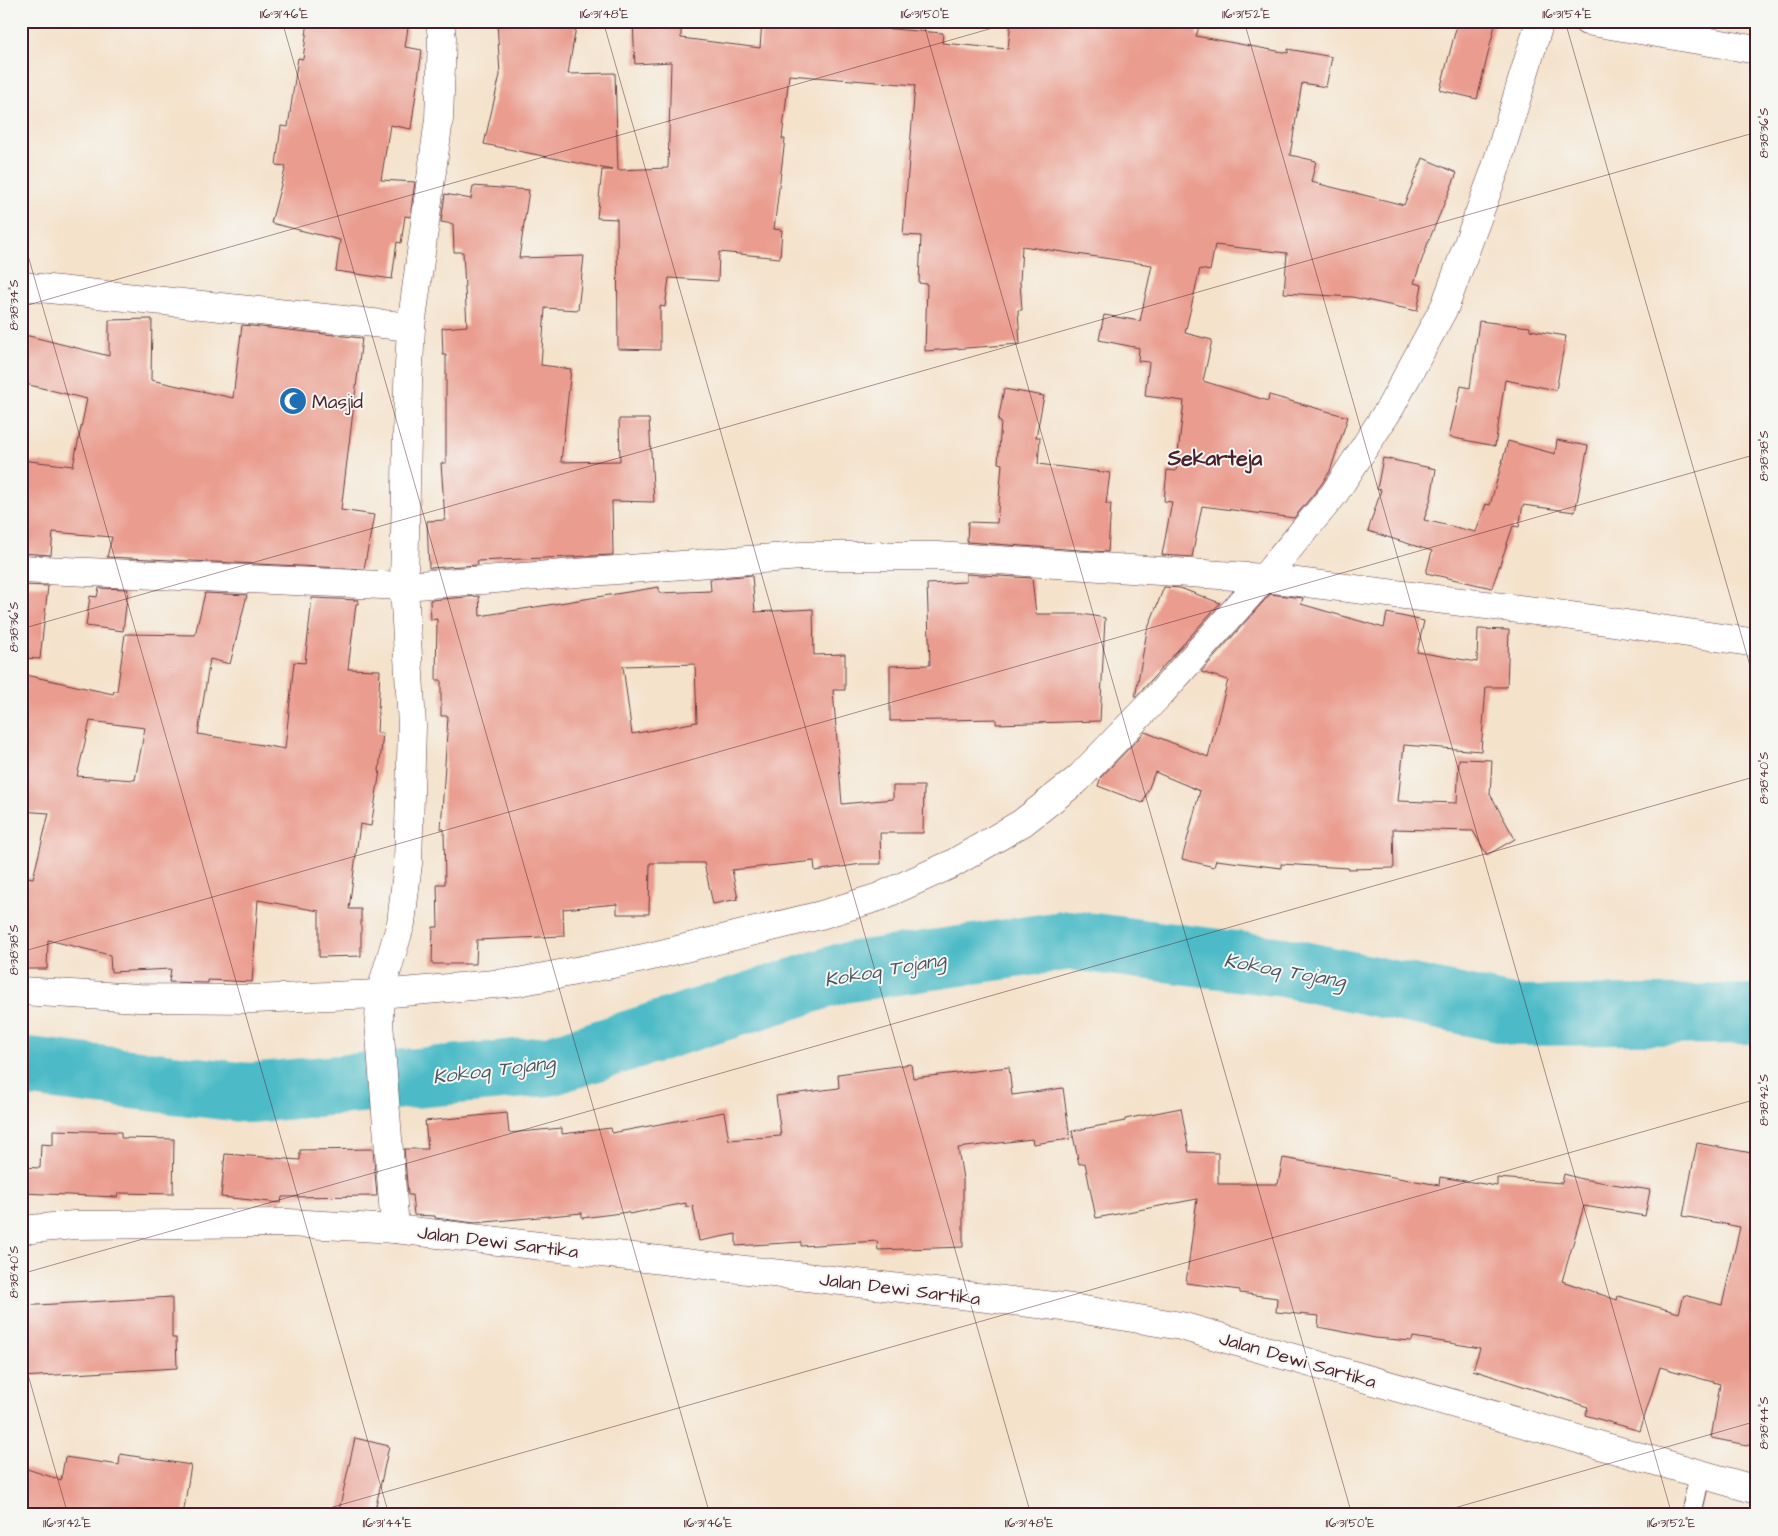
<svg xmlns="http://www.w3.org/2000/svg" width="1778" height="1536" font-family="'Architects Daughter',sans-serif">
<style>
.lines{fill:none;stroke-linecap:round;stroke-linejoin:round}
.river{stroke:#4dbbc7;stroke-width:60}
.building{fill:#ea9c8e;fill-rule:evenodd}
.service-casing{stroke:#643c43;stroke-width:22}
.minor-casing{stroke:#643c43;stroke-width:29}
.tertiary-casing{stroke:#643c43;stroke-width:29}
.service{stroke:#fff;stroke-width:20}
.minor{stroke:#fff;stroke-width:28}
.tertiary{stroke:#fff;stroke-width:28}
.ticks{fill:none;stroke:#4a1f2b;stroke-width:1;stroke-opacity:0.45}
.labels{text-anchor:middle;stroke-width:4;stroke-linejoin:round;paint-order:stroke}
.poi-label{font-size:19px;fill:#4a1f2b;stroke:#f6f6f2;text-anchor:start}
.street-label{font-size:19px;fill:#4a1f2b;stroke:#f6f6f2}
.water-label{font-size:20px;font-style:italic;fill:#4b5662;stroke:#f6f6f2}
.quarter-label{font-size:21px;font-weight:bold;fill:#4a1f2b;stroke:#f6f6f2}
.neatline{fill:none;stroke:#4a1f2b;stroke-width:2}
.ticks-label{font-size:12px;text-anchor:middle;fill:#4a1f2b}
</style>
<rect width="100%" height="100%" fill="#f6f6f2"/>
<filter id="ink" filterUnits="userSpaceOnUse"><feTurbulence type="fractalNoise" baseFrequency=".02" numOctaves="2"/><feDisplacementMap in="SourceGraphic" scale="10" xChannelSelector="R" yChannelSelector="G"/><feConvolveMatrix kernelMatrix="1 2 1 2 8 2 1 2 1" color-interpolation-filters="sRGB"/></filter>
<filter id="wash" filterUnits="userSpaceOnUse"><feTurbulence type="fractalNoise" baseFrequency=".0096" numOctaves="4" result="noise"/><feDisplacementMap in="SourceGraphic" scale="20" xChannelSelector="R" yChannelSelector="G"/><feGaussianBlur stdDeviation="1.12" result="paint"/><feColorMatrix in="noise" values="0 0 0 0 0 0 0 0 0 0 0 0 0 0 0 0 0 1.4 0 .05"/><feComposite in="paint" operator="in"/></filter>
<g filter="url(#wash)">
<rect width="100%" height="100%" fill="#f4e2cb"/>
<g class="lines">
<polyline class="river" points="21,1066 249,1093 549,1066 842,973 1070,940 1283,967 1517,1016 1757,1014"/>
</g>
<g id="blocks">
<g class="building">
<polygon points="308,21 409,21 405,47 422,50 411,129 390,125 381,180 415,182 410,217 405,216 401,243 397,242 392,279 336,271 340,240 271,223 286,166 276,165 281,126 288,127 298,58 303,59"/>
<polygon points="497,21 577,21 568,74 615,73 618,170 668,168 671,62 635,64 633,21 681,21 681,38 760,48 762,21 791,21 943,33 942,43 1008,49 1011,21 1201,21 1196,36 1288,53 1288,49 1332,57 1326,87 1302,83 1290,155 1316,161 1311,182 1404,205 1423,158 1457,173 1427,245 1414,283 1422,285 1417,311 1352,297 1284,293 1287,253 1215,245 1210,271 1200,269 1185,333 1212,340 1203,381 1268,401 1269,395 1348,417 1330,471 1321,485 1294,518 1202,506 1192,557 1162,555 1172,502 1164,501 1167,470 1176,471 1184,401 1145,396 1149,362 1138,361 1139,348 1099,340 1104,315 1140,321 1152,265 1022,246 1020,282 1022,310 1018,310 1020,344 925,351 927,284 919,283 921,236 903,235 915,85 789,75 782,139 785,139 774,229 782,230 780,258 719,252 718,281 669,278 665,307 660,306 660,350 618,349 617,219 597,218 602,170 612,170 484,144 500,75"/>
<polygon points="1458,21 1496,21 1477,99 1440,90"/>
<polygon points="473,186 529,190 519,258 584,256 578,310 545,308 541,365 571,369 561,462 620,461 619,419 649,419 654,502 612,501 613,555 477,561 478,565 429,568 427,521 445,520 441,463 446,463 446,355 443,355 442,328 467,326 463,252 454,252 453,224 441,222 445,194 471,199"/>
<polygon points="152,319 151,380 233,398 242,325 362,338 341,510 374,515 364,569 107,557 112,537 53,532 51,555 21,553 21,460 73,466 87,399 21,383 21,334 109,356 109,320"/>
<polygon points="1479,321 1530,327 1530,330 1566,336 1556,390 1505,380 1495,446 1449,437 1461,386 1470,388"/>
<polygon points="1004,389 1044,396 1036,437 1040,437 1038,464 1110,473 1106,504 1111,504 1108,552 967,542 968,522 997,523 1002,464 998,463 1001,422 998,421"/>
<polygon points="1557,440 1588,446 1575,512 1523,505 1519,527 1513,526 1492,588 1426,573 1432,551 1368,531 1381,490 1377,489 1383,458 1436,469 1431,498 1424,520 1476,532 1486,504 1490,505 1508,441 1555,454"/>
<polygon points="966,574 1032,578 1036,614 1082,614 1105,618 1100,721 996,724 996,719 890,721 890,666 930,665 927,584 966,582"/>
<path d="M 752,575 L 755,612 L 813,609 L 814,655 L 845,654 L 845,690 L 833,690 L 842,804 L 893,799 L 893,786 L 924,786 L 923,833 L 880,833 L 881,864 L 861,864 L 815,871 L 814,861 L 732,870 L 738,899 L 713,904 L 704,863 L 650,863 L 649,914 L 617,914 L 617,904 L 563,909 L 564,936 L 477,940 L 476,964 L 432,964 L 433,927 L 438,927 L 437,884 L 445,884 L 444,829 L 441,829 L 448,716 L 441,716 L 441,680 L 436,680 L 437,619 L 431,620 L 430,600 L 479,596 L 480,616 L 659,587 L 659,593 L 711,591 L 710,579 ZM 695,664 L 697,722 L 632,734 L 623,666 Z"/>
<polygon points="21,585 48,586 40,659 21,658"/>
<polygon points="1164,587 1180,588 1220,603 1135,698 1147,631"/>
<polygon points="99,588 128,589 123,631 86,626 90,596 97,597"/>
<path d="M 205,593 L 247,595 L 230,664 L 210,659 L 198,734 L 285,749 L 294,662 L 305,663 L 312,598 L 358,600 L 358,604 L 356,604 L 348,669 L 380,670 L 377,733 L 383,733 L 379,771 L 380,771 L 371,826 L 360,824 L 349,909 L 361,909 L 361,956 L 319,957 L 319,911 L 258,900 L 252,982 L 208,980 L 208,983 L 169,982 L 171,969 L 111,972 L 110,955 L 48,940 L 47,969 L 21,969 L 21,939 L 27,877 L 33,878 L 49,813 L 21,811 L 21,674 L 113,694 L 114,691 L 117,691 L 125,634 L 195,635 ZM 90,721 L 145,728 L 135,780 L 77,776 Z"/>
<polygon points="1270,594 1303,598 1301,604 1384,628 1387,613 1424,621 1417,652 1477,662 1478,629 1509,630 1507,687 1486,687 1481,751 1404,745 1398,801 1457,803 1459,759 1492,760 1490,794 1515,839 1487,855 1473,831 1393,829 1394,868 1348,869 1348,868 1281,864 1281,868 1216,860 1214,867 1182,859 1200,791 1155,772 1143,803 1098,786 1101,777 1145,732 1208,757 1228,680 1201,672"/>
<polygon points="911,1064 913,1078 1009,1067 1012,1095 1063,1088 1070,1139 1033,1144 1032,1139 958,1148 963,1179 963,1247 878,1250 877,1241 801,1246 801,1242 736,1246 736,1234 699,1241 693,1206 686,1207 686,1203 629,1214 628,1212 582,1218 582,1213 475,1223 435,1218 435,1216 414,1215 412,1195 408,1195 404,1149 428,1149 425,1121 507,1113 509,1133 562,1128 562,1134 611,1128 612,1133 724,1112 729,1140 781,1136 776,1096 839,1088 838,1074"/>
<polygon points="1181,1108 1189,1152 1218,1153 1218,1184 1278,1184 1283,1158 1439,1185 1440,1177 1497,1186 1497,1178 1562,1183 1564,1174 1582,1179 1650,1190 1645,1216 1584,1206 1562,1281 1617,1300 1618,1296 1679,1313 1684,1295 1722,1305 1740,1227 1683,1216 1697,1143 1757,1154 1757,1419 1752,1446 1711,1438 1720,1384 1660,1367 1640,1431 1585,1415 1588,1407 1473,1370 1480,1348 1413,1337 1412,1341 1375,1338 1318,1327 1319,1316 1276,1312 1277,1298 1240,1293 1240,1290 1186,1283 1197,1199 1096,1218 1085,1163 1079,1164 1072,1131 1125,1121 1125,1119"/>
<polygon points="53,1130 121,1132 121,1138 174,1139 173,1194 118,1193 117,1197 21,1193 21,1167 40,1168 41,1144 53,1145"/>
<polygon points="373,1149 377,1196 282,1197 281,1203 221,1197 225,1154 300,1160 300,1150"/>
<polygon points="172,1297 172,1338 176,1338 177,1368 21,1377 21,1306"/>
<polygon points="355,1438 389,1446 374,1515 338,1515"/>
<polygon points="120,1454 191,1465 183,1515 21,1515 21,1467 61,1480 65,1457 119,1465"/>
</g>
</g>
</g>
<g filter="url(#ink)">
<use href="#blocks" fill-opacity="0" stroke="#643c43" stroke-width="1"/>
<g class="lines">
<g class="service-casing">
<polyline id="service" points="1691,1515 1700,1475"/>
</g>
<g class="minor-casing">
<g id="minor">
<polyline points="1587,21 1757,50"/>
<polyline points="21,286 411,327"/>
<polyline points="21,569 404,586 801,556 938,556 1264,578 1551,613 1757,643"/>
<polyline points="21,991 139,998 253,999 380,994 518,982 644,958 821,915 879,897 952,864 1022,823 1078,779 1161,693 1264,578 1334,494 1390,408 1445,306 1495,170 1540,21"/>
<polyline points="395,1229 379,1022 380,994 401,923 408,863 412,726 404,586 408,385 411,327 439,119 442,38 440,21"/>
</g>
</g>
<g class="tertiary-casing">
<polyline id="tertiary" points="21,1230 74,1225 288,1223 395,1229 1072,1308 1181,1326 1757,1490"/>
</g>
<use href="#service" class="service"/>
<use href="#minor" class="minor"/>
<use href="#tertiary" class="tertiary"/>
</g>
</g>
<path class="ticks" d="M 282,21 L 710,1515M 603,21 L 1031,1515M 923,21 L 1352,1515M 1244,21 L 1672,1515M 1565,21 L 1757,690M 21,231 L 389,1515M 21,307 L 1017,21M 21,629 L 1757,132M 21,952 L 1757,454M 21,1274 L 1757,776M 21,1350 L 68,1515M 305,1515 L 1757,1099M 1430,1515 L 1757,1421"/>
<defs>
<g id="mosque-disc" transform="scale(1.4375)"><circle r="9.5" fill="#1f6fb2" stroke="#f6f6f2"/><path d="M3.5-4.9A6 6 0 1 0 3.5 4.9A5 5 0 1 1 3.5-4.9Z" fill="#fff"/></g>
</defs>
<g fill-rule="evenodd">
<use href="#mosque-disc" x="293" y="401"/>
</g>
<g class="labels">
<g class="poi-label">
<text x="312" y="408">Masjid</text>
</g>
<g class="street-label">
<text transform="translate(498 1241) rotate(7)" y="7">Jalan Dewi Sartika</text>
<text transform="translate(900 1288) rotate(7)" y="7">Jalan Dewi Sartika</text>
<text transform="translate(1298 1359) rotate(16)" y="7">Jalan Dewi Sartika</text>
</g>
<g class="water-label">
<text transform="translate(885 969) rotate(-10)" y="7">Kokoq Tojang</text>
<text transform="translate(1285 970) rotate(10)" y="7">Kokoq Tojang</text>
<text transform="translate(494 1069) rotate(-7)" y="7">Kokoq Tojang</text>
</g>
<g class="quarter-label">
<text x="1215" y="465">Sekarteja</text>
</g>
</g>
<rect width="1778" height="1536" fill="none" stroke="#f6f6f2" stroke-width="55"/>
<rect x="28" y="28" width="1722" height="1480" class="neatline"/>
<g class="ticks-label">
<text x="284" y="18">116°31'46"E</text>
<text x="604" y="18">116°31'48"E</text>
<text x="925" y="18">116°31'50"E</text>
<text x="1246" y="18">116°31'52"E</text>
<text x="1567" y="18">116°31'54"E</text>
<text transform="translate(1764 133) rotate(-90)" y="4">8°38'36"S</text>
<text transform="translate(14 305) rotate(-90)" y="4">8°38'34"S</text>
<text transform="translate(1764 456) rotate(-90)" y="4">8°38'38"S</text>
<text transform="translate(14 627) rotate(-90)" y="4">8°38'36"S</text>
<text transform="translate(1764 778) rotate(-90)" y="4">8°38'40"S</text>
<text transform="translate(14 950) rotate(-90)" y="4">8°38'38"S</text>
<text transform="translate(1764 1100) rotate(-90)" y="4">8°38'42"S</text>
<text transform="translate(14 1272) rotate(-90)" y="4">8°38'40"S</text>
<text transform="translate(1764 1423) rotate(-90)" y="4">8°38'44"S</text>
<text x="67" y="1527">116°31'42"E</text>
<text x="387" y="1527">116°31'44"E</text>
<text x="708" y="1527">116°31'46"E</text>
<text x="1029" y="1527">116°31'48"E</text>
<text x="1350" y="1527">116°31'50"E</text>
<text x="1671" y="1527">116°31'52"E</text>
</g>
</svg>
